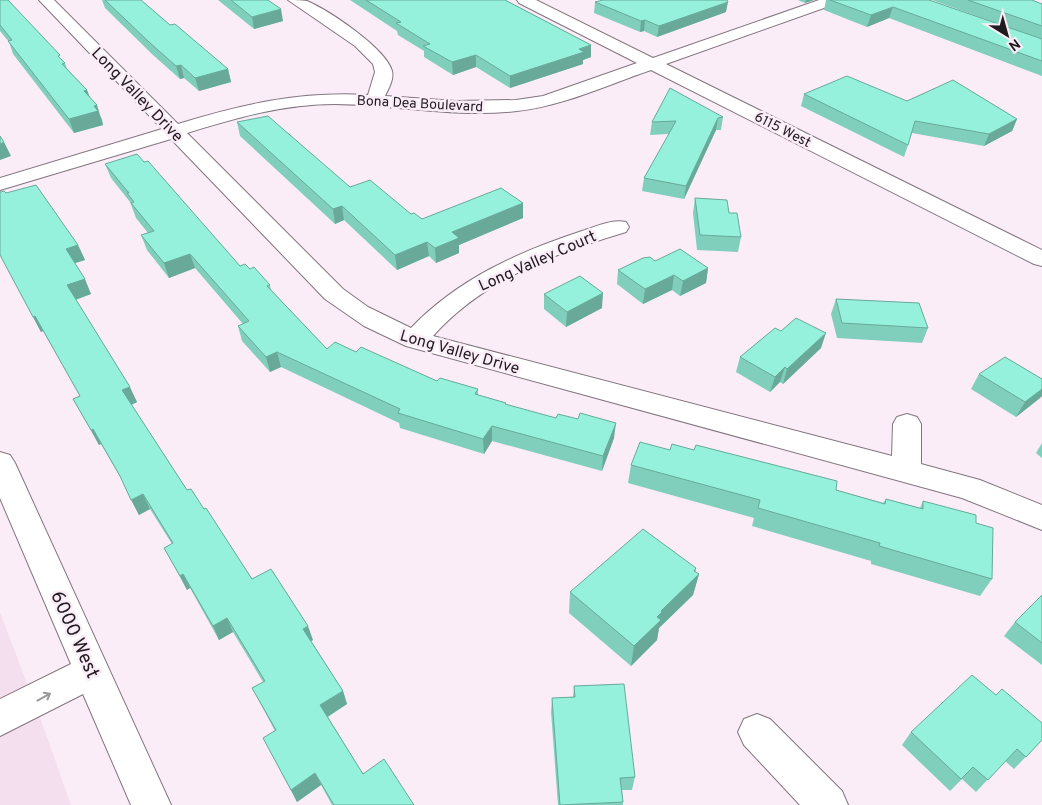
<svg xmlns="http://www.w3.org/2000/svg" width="1042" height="805" font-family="Overpass,sans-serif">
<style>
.built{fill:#f4dfef}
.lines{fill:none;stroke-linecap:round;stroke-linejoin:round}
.minor-casing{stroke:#82757f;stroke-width:2}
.minor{fill:#fff;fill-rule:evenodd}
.wall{fill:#80cfbd}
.shaded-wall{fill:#68a99a}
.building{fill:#95f1dc;stroke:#68a99a}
.oneway{stroke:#9a989a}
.labels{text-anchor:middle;stroke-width:5;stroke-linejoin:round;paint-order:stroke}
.far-street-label{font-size:14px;fill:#1f1a1e;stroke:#fbedf8}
.street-label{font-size:16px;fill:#1f1a1e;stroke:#fbedf8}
.near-street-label{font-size:19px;fill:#1f1a1e;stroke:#fbedf8}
</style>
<rect width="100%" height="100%" fill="#fbedf8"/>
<polygon class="built" points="0,612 45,731 71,805 0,805"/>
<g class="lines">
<g class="minor-casing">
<g id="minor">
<path d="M 39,0 L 54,0 L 178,124 C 243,104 300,91 368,95 L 375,72 L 373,64 L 355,46 L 288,0 C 293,0 301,0 307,1 C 328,10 386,48 392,71 C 394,79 389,88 385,96 L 456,101 L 516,100 L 543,96 L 637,63 L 519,3 L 517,0 L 536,0 L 653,58 L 819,0 L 840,0 L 838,3 L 666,64 L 1042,250 L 1042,266 L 1034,264 L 651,70 C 607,85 563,106 517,111 C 457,118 396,105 335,104 C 284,104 236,118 187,133 L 343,289 L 368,307 L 411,328 C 458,279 518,252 582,231 C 596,227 611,219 626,222 L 629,227 L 626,232 C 555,253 483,280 433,336 L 892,456 L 893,424 L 897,417 L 907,414 L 917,417 L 921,424 L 921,464 L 980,480 L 1042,505 L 1042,530 L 962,498 L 406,346 L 364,326 L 325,299 L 171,139 L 0,190 L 0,178 L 162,129 Z"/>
<polygon points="0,452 10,455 15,463 171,805 131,805 83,694 0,736 0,699 71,664 0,498"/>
<polygon points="757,714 770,719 842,791 848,805 800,805 744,745 738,732 744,719"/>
</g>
</g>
<use href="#minor" class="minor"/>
</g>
<g class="wall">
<polygon points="0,0 61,60 65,63 67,69 87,90 90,98 102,119 103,125 74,133 13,54 9,42 0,31"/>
<polygon points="102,0 141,0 170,25 228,69 231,82 199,91 184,78 180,79 153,55 105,8"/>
<polygon points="218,0 268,0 283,21 254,29"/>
<polygon points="350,0 505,0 591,45 591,57 583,60 583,64 510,88 476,67 453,75 424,57 424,51 398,35 397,31"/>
<polygon points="798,0 814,0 805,3"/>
<polygon points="826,0 929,0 1002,25 932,0 1032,0 1042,4 1042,76 889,18 867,27 824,10"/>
<polygon points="595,2 726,12 657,37 644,31 640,32 594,13"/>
<polygon points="804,94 907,101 1017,119 1012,131 984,146 912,133 904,157 801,106"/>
<polygon points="723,117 721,130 716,130 684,199 642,191 644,178 669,134 650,135 652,122"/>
<polygon points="237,122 350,187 422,219 523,218 459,245 459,253 436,263 429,256 397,270 344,220 335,224 240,136"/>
<polygon points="105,164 240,266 250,269 270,285 271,290 327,349 356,352 437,381 478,389 478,395 506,403 506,405 614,438 602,471 492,441 484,454 400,428 399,423 281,367 270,372 242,341 238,326 243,324 195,268 169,278 147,250 141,235 148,233 136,218 130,202 111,178"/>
<polygon points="6,193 78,245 85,260 75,263 91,294 76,300 137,402 131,405 187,490 204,509 252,579 313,640 311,641 343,691 347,704 328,717 363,774 414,805 332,805 321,785 297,802 263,738 275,731 259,701 252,688 263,682 233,632 219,640 190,588 187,590 164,548 172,544 150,509 139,515 126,487 101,444 99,445 73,399 80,396 43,331 41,332 0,255"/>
<polygon points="695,198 729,213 741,237 738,252 697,250 693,213"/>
<polygon points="655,261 708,268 706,283 680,296 672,290 643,304 617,284 618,270"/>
<polygon points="544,294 602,308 566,327 544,309"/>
<polygon points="836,299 928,328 922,343 837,338 831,314"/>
<polygon points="781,331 821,348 783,384 780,382 770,392 736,372 740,357"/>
<polygon points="979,374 1040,398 1016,417 971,389"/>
<polygon points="1042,443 1042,458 1036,453"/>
<polygon points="670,450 836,490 883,503 886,499 920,508 923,501 992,579 980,596 871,564 871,561 752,526 754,518 628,483 631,465"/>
<polygon points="696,572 699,574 693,595 659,628 657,640 631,666 569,613 570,592"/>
<polygon points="1042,595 1042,665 1004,636 1015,622"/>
<polygon points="574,686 635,777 632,790 622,790 623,802 623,805 558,805 551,712 552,698 573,697"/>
<polygon points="911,732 1042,740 1014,769 1005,761 976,792 962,779 950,791 902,745"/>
</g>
<g class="shaded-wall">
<polygon points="806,0 814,0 805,3"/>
<polygon points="728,2 726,12 657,37 659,26"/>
<polygon points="893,7 889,18 867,27 871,15"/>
<polygon points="281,9 283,21 254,29 252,17"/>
<polygon points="645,20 644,31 640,32 641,21"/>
<polygon points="591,45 591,57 583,60 583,64 510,88 510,76"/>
<polygon points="476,55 476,67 453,75 452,62"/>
<polygon points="181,65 184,78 180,79 176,66"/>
<polygon points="228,69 231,82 199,91 195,78"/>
<polygon points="87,90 92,103 84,91"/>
<polygon points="97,105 103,125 74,133 69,119"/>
<polygon points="718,118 716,130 684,199 686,186"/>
<polygon points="1017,119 1012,131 984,146 989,134"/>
<polygon points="4,142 11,156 0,160 0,144"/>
<polygon points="523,203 523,218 459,245 459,253 436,263 435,248 452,232"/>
<polygon points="342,206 344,220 335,224 333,209"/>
<polygon points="427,242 429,256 397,270 395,255"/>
<polygon points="78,245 85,260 72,264 66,249"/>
<polygon points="190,254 195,268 169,278 164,263"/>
<polygon points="708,268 706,283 680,296 683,281"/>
<polygon points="674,275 672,290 643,304 645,289"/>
<polygon points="85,279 91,294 74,300 67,285"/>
<polygon points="603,293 602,308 566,327 567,312"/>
<polygon points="35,316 43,331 41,332 33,317"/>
<polygon points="826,333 821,348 783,384 787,369"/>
<polygon points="277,352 281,367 270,372 266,357"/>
<polygon points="785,367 780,382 770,392 775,377"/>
<polygon points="130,387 137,402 129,406 122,390"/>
<polygon points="1042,389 1042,396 1040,398 1016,417 1025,402"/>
<polygon points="616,423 614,438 602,471 603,456"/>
<polygon points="492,426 492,441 484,454 483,439"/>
<polygon points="93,429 101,444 99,445 91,430"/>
<polygon points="143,494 150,509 139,515 131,500"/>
<polygon points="696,568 694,579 699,574 693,595 659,628 657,640 631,666 634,646 657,617 661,611"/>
<polygon points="183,574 190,588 187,590 180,576"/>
<polygon points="227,618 233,632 219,640 213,626"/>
<polygon points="308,626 313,640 307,643 303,629"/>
<polygon points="343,691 347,704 325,718 320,705"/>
<polygon points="315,773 321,785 297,802 291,790"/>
</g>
<g class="building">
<polygon points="0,0 8,0 60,55 58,56 65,63 62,64 87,90 84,91 97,105 94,106 98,111 69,119 8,41 12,40 0,25"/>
<polygon points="105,0 141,0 170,25 175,24 228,69 195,78 181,65 176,66 149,42"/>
<polygon points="231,0 268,0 281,9 252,17"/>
<polygon points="366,0 505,0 591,45 579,49 584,52 510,76 476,55 452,62 423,46 430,44 396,23 401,22"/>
<polygon points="603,0 727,0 728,2 659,26 645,20 641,21 595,2"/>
<polygon points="830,0 929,0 1042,39 1042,61 893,7 871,15"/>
<polygon points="968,0 1032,0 1042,4 1042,26"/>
<polygon points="847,76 907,101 953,80 1017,119 989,134 915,121 908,145 804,94"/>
<polygon points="670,88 723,117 718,118 686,186 644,178 676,121 652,122"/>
<polygon points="268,116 350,187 370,180 411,214 414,213 422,219 501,188 523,203 452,232 459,238 435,248 427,242 395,255 342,206 333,209 237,122"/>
<polygon points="0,136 4,142 0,144"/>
<polygon points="137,154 144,162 148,161 240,266 245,264 250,269 254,267 270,285 267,286 327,349 335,342 356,352 361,347 437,381 440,378 478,389 475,394 506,403 505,404 556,418 558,414 578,419 580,413 616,423 603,456 492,426 483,439 398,413 400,409 277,352 266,357 238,326 249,321 190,254 164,263 141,235 154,231 131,203 134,202 127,193 129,193 105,164"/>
<polygon points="36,185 78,245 66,249 85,279 67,285 130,387 122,390 187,490 191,489 204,509 206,508 252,579 271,569 308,626 303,629 343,691 320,705 363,774 384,759 414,805 334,805 315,773 291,790 263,738 276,730 252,688 265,681 227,618 213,626 183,574 180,576 164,548 173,543 143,494 131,500 120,476 93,429 91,430 73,399 80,396 35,316 33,317 0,255 0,192 4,191 6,193"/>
<polygon points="695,198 727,200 729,213 737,213 741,237 700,235"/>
<polygon points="680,249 708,268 683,281 674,275 645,289 618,270 643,258 650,257 655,261"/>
<polygon points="580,276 603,293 567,312 544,294"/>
<polygon points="836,299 919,303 928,328 842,323"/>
<polygon points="796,318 826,333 787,369 785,367 775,377 740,357 775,328 781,331"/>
<polygon points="1005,357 1042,379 1042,389 1025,402 979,374"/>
<polygon points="640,442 670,450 672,444 694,450 696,445 837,481 836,490 885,504 886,499 923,509 923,501 976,515 976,523 993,528 992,579 879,546 880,543 758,508 760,500 631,465"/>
<polygon points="643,529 696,568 694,571 699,574 661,611 662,612 657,617 661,620 634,646 570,592"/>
<polygon points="1042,595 1042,643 1015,622"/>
<polygon points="972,675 996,695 1002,689 1042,723 1042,740 1026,757 1017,749 988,780 973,767 961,779 911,732"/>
<polygon points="624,684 635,777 620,778 623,802 560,805 552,698 575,697 574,686"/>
</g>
<defs><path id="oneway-shaft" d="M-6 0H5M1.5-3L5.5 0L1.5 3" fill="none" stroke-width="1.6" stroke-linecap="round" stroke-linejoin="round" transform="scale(1.25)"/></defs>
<use class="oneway" href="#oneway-shaft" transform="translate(44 697) rotate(-29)"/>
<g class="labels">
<g class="far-street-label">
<text transform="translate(420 103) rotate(3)" y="5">Bona Dea Boulevard</text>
<text transform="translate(783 129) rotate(27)" y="5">6115 West</text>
</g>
<g class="street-label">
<text transform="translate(138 94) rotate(46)" y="6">Long Valley Drive</text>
<text transform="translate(537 260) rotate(-24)" y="6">Long Valley Court</text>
<text transform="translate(460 351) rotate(16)" y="6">Long Valley Drive</text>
</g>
<g class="near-street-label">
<text transform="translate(76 634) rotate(66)" y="7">6000 West</text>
</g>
</g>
<g transform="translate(1007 35) rotate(143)" stroke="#fbedf8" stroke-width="4" paint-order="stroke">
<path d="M0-4L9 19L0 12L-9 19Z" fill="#1f1a1e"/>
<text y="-8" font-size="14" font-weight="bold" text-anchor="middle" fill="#1f1a1e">N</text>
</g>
</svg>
